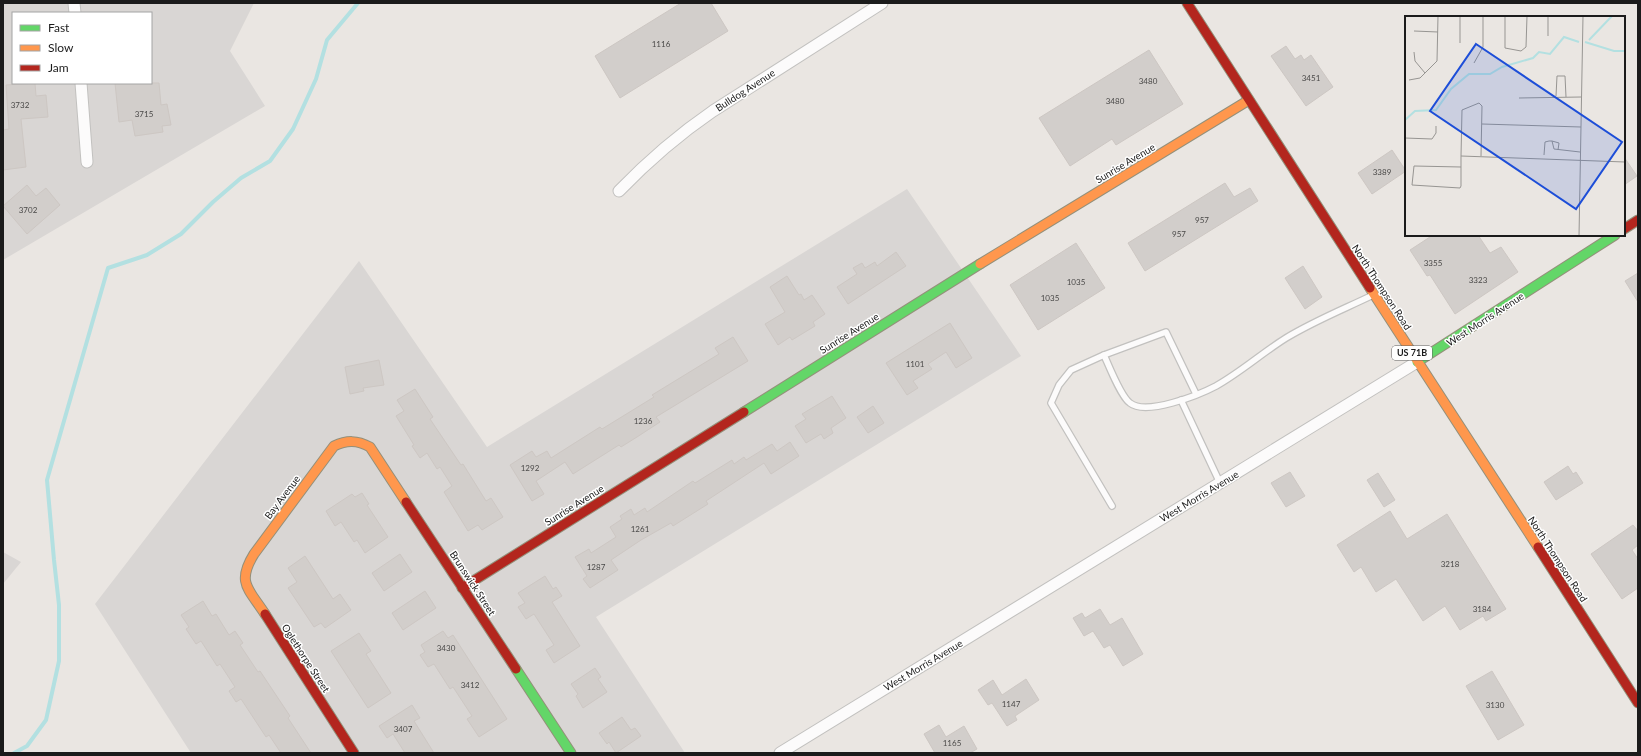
<svg xmlns="http://www.w3.org/2000/svg" width="1641" height="756" font-family="Lato,sans-serif">
<style>
.residential{fill:#d9d6d4;fill-rule:evenodd}
.lines{fill:none;stroke-linecap:round;stroke-linejoin:round}
.stream{stroke:#b3e0e1;stroke-width:4}
.building{fill:#d2cecb;stroke:#cdc7c3}
.lane-casing{stroke:#c2c1bf;stroke-width:8}
.street-casing{stroke:#c2c1bf;stroke-width:13}
.fast-casing{stroke:#94907a;stroke-width:11}
.slow-casing{stroke:#94907a;stroke-width:11}
.jam-casing{stroke:#94907a;stroke-width:11}
.lane{stroke:#fcfbfb;stroke-width:5.5}
.street{stroke:#fcfbfb;stroke-width:11}
.fast{stroke:#63d668;stroke-width:9}
.slow{stroke:#ff974d;stroke-width:9}
.jam{stroke:#b3261e;stroke-width:9}
.labels{text-anchor:middle;stroke-width:3;stroke-linejoin:round;paint-order:stroke}
.number-label{font-size:8px;fill:#4a4948}
.shield{fill:#fff;stroke:#5f5f5f;stroke-width:1}
.shield-label{font-size:9px;font-weight:bold;fill:#1b1b1b}
.street-label{font-size:10px;fill:#1b1b1b;stroke:#fff}
.inset-river{fill:none;stroke:#b3e0e1;stroke-width:2}
.inset-road{fill:none;stroke:#979592;stroke-width:1}
.view{fill:#1d4ed8;fill-opacity:0.15;stroke:#1d4ed8;stroke-width:2}
.inset-edge{fill:none;stroke:#1b1b1b;stroke-width:2}
</style>
<rect width="100%" height="100%" fill="#eae6e2"/>
<g class="residential">
<path d="M 3,3 L 254,3 L 230,51 L 265,106 L 3,260 ZM 13,13 L 151,13 L 151,83 L 13,83 Z"/>
<polygon points="907,189 1021,356 596,617 685,753 191,753 95,604 359,261 487,447"/>
<polygon points="3,552 21,562 3,584"/>
</g>
<g class="lines">
<polyline class="stream" points="14,753 27,746 46,720 59,661 59,605 54,560 47,480 108,268 147,255 181,234 213,202 241,178 270,161 293,129 316,79 327,40 358,3"/>
</g>
<g class="building">
<polygon points="681,3 711,3 728,31 620,98 595,56"/>
<polygon points="1286,46 1295,59 1301,55 1304,60 1311,55 1333,87 1306,106 1271,56"/>
<polygon points="1149,50 1183,104 1116,145 1112,139 1070,166 1039,118"/>
<polygon points="35,83 36,96 46,95 48,117 21,119 26,167 3,170 3,130 9,129 6,85"/>
<polygon points="115,83 159,83 161,105 167,104 171,125 162,126 163,132 135,136 132,120 119,122"/>
<polygon points="1392,150 1406,171 1372,194 1358,173"/>
<polygon points="1624,157 1637,176 1624,185"/>
<polygon points="1225,183 1234,197 1250,188 1258,201 1145,271 1128,243"/>
<polygon points="27,185 36,196 46,188 60,205 27,234 3,206"/>
<polygon points="1433,235 1478,235 1490,253 1501,247 1518,272 1455,314 1430,275 1427,276 1410,250"/>
<polygon points="1076,243 1105,288 1038,330 1010,285"/>
<polygon points="896,252 906,266 848,304 837,287 857,274 853,268 862,263 865,268 875,262 877,266"/>
<polygon points="1303,266 1322,297 1305,309 1285,278"/>
<polygon points="1638,273 1638,302 1625,281"/>
<polygon points="787,276 799,295 801,294 804,300 812,295 825,314 813,322 815,326 792,340 790,337 778,345 765,324 785,312 770,287"/>
<polygon points="950,323 972,358 956,368 946,352 928,364 932,369 913,381 918,388 907,395 886,363"/>
<polygon points="733,337 748,361 656,417 660,422 637,437 621,447 619,445 573,474 565,462 536,481 544,494 532,501 510,465 532,451 536,457 547,451 551,458 600,427 602,429 654,397 652,395 719,354 715,348"/>
<polygon points="379,360 384,385 363,388 364,391 350,394 345,367"/>
<polygon points="415,389 433,417 430,419 461,465 463,464 486,501 491,498 503,517 482,530 478,525 468,531 444,492 452,486 440,467 437,469 427,453 420,458 412,446 414,445 396,416 404,411 397,400"/>
<polygon points="832,396 846,418 831,428 833,433 824,439 821,434 806,443 795,426 806,419 802,414"/>
<polygon points="873,406 884,423 868,433 857,417"/>
<polygon points="790,442 799,456 771,474 764,463 706,501 708,504 673,526 671,523 641,540 611,560 618,570 590,588 583,579 587,576 575,557 589,549 591,553 616,537 610,527 622,519 620,516 631,509 634,515 645,508 647,512 693,481 695,483 732,460 734,464 744,457 746,460 772,444 777,451"/>
<polygon points="1568,466 1573,474 1576,472 1583,483 1556,500 1544,482"/>
<polygon points="1290,472 1305,496 1286,507 1271,483"/>
<polygon points="1378,473 1395,500 1384,507 1367,480"/>
<polygon points="362,493 369,504 367,505 388,537 365,553 357,540 354,542 341,522 335,526 326,511 352,494 355,497"/>
<polygon points="1390,511 1407,539 1447,514 1506,609 1486,621 1483,616 1460,630 1445,606 1423,621 1396,579 1376,592 1361,567 1354,572 1337,545"/>
<polygon points="1633,525 1638,531 1638,545 1632,550 1638,559 1638,588 1622,599 1591,554"/>
<polygon points="400,554 412,572 384,591 372,573"/>
<polygon points="305,556 333,599 340,594 351,610 325,628 321,623 314,627 288,588 297,582 288,568"/>
<polygon points="545,576 553,589 556,587 562,596 552,602 580,646 554,663 546,650 554,645 534,614 526,619 518,607 525,603 518,593"/>
<polygon points="425,591 436,608 403,630 392,613"/>
<polygon points="203,601 212,616 216,614 229,635 235,631 243,643 240,645 258,672 260,671 290,716 288,718 311,753 281,753 269,735 266,737 241,699 236,702 229,691 235,687 220,664 217,666 201,641 196,644 186,629 189,627 181,615"/>
<polygon points="1100,609 1110,625 1122,618 1143,654 1123,666 1110,645 1104,648 1093,631 1084,636 1073,618 1082,613 1085,618"/>
<polygon points="443,631 448,638 453,635 507,719 479,737 467,719 472,716 453,687 450,689 434,664 428,667 420,655 425,652 421,645"/>
<polygon points="359,633 371,651 366,654 391,693 368,708 331,651"/>
<polygon points="595,668 601,677 598,679 607,692 583,708 576,696 578,694 571,684"/>
<polygon points="1492,671 1524,725 1498,740 1466,686"/>
<polygon points="1026,679 1039,700 1015,716 1017,720 1007,726 992,703 988,705 978,690 993,680 1002,695"/>
<polygon points="412,705 420,718 414,721 434,753 405,753 393,734 387,738 379,726"/>
<polygon points="622,717 631,730 635,728 641,736 616,753 609,742 607,744 599,733"/>
<polygon points="939,725 946,737 964,726 977,749 970,753 935,753 924,734"/>
</g>
<g class="lines">
<g class="lane-casing">
<g id="lane">
<polyline points="1104,355 1166,332 1196,394"/>
<polyline points="1181,400 1220,483"/>
<path d="M 1112,506 L 1051,403 L 1059,385 L 1071,370 L 1104,355 C 1109,366 1121,397 1130,403 C 1146,416 1199,395 1216,386 C 1241,372 1262,353 1286,338 C 1314,321 1344,309 1373,295"/>
</g>
</g>
<g class="street-casing">
<g id="street">
<polyline points="74,3 75,13"/>
<polyline points="81,83 87,162"/>
<path d="M 619,191 C 648,161 678,135 713,111 L 882,3"/>
<polyline points="780,753 1417,362"/>
</g>
</g>
<g class="fast-casing">
<g id="fast">
<polyline points="1417,362 1615,235"/>
<polyline points="744,412 980,264"/>
<polyline points="516,669 571,753"/>
</g>
</g>
<g class="slow-casing">
<g id="slow">
<polyline points="980,264 1249,100"/>
<polyline points="1370,288 1538,547"/>
<path d="M 265,614 C 249,589 236,583 254,554 L 334,446 C 347,440 357,440 370,447 L 406,502"/>
</g>
</g>
<g class="jam-casing">
<g id="jam">
<polyline points="1187,3 1370,288"/>
<polyline points="1624,229 1638,220"/>
<polyline points="406,502 516,669"/>
<polyline points="1538,547 1638,703"/>
<polyline points="462,588 744,412"/>
<polyline points="265,614 354,753"/>
</g>
</g>
<use href="#lane" class="lane"/>
<use href="#street" class="street"/>
<use href="#fast" class="fast"/>
<use href="#slow" class="slow"/>
<use href="#jam" class="jam"/>
</g>
<g class="labels">
<g class="number-label">
<text x="661" y="47">1116</text>
<text x="1311" y="81">3451</text>
<text x="1148" y="84">3480</text>
<text x="1115" y="104">3480</text>
<text x="20" y="108">3732</text>
<text x="144" y="117">3715</text>
<text x="1382" y="175">3389</text>
<text x="28" y="213">3702</text>
<text x="1202" y="223">957</text>
<text x="1179" y="237">957</text>
<text x="1433" y="266">3355</text>
<text x="1478" y="283">3323</text>
<text x="1076" y="285">1035</text>
<text x="1050" y="301">1035</text>
<text x="915" y="367">1101</text>
<text x="643" y="424">1236</text>
<text x="530" y="471">1292</text>
<text x="640" y="532">1261</text>
<text x="1450" y="567">3218</text>
<text x="596" y="570">1287</text>
<text x="1482" y="612">3184</text>
<text x="446" y="651">3430</text>
<text x="470" y="688">3412</text>
<text x="1011" y="707">1147</text>
<text x="1495" y="708">3130</text>
<text x="403" y="732">3407</text>
<text x="952" y="746">1165</text>
</g>
<rect class="shield" x="1392" y="346" width="40" height="14" rx="3"/>
<g class="shield-label">
<text x="1412" y="356">US 71B</text>
</g>
<g class="street-label">
<text transform="translate(745 90) rotate(-33)" y="4">Bulldog Avenue</text>
<text transform="translate(1125 163) rotate(-31)" y="4">Sunrise Avenue</text>
<text transform="translate(1382 287) rotate(57)" y="4">North Thompson Road</text>
<text transform="translate(1485 319) rotate(-33)" y="4">West Morris Avenue</text>
<text transform="translate(849 333) rotate(-32)" y="4">Sunrise Avenue</text>
<text transform="translate(1199 496) rotate(-31)" y="4">West Morris Avenue</text>
<text transform="translate(282 497) rotate(-53)" y="4">Bay Avenue</text>
<text transform="translate(574 505) rotate(-32)" y="4">Sunrise Avenue</text>
<text transform="translate(1558 559) rotate(57)" y="4">North Thompson Road</text>
<text transform="translate(473 583) rotate(57)" y="4">Brunswick Street</text>
<text transform="translate(306 658) rotate(57)" y="4">Oglethorpe Street</text>
<text transform="translate(923 665) rotate(-31)" y="4">West Morris Avenue</text>
</g>
</g>
<g transform="translate(1405 16)">
<rect width="220" height="220" fill="#eae6e2"/>
<path class="inset-river" d="M 184,24 L 207,0M 180,26 L 209,35 L 220,35M 0,104 L 10,95 L 31,94 L 46,73 L 64,58 L 85,58 L 97,51 L 128,42 L 134,36 L 145,38 L 159,21 L 174,26"/>
<path class="inset-road" d="M 100,0 L 100,32 L 116,35 L 121,31 L 122,0M 9,15 L 33,16M 143,20 L 143,0M 55,27 L 55,0M 9,36 L 10,45 L 20,57M 69,47 L 78,31 L 78,0M 4,64 L 15,62 L 32,45 L 33,0M 151,80 L 152,60 L 160,60 L 161,81M 114,82 L 176,81M 77,108 L 176,111M 0,122 L 27,123 L 31,117 L 31,110M 147,125 L 154,127 L 153,134M 139,139 L 140,126 L 144,125 L 147,125 L 149,133 L 175,136M 56,140 L 220,146M 56,151 L 9,150 L 7,169 L 55,172 L 56,170 L 56,140 L 57,94 L 74,87 L 77,90 L 76,140M 174,220 L 178,0"/>
<path class="view" d="M 71,28 L 217,126 L 171,193 L 25,95 Z"/>
<rect width="220" height="220" class="inset-edge"/>
</g>
<rect width="1641" height="756" fill="none" stroke="#1b1b1b" stroke-width="8"/>
<rect x="12" y="12" width="140" height="72" fill="#ffffff" stroke="#a4a4a4"/>
<rect x="20" y="25" width="20" height="6" fill="#63d668" stroke="#a4a4a4"/>
<text x="48" y="32" font-size="12" fill="#1b1b1b">Fast</text>
<rect x="20" y="45" width="20" height="6" fill="#ff974d" stroke="#a4a4a4"/>
<text x="48" y="52" font-size="12" fill="#1b1b1b">Slow</text>
<rect x="20" y="65" width="20" height="6" fill="#b3261e" stroke="#a4a4a4"/>
<text x="48" y="72" font-size="12" fill="#1b1b1b">Jam</text>
</svg>
